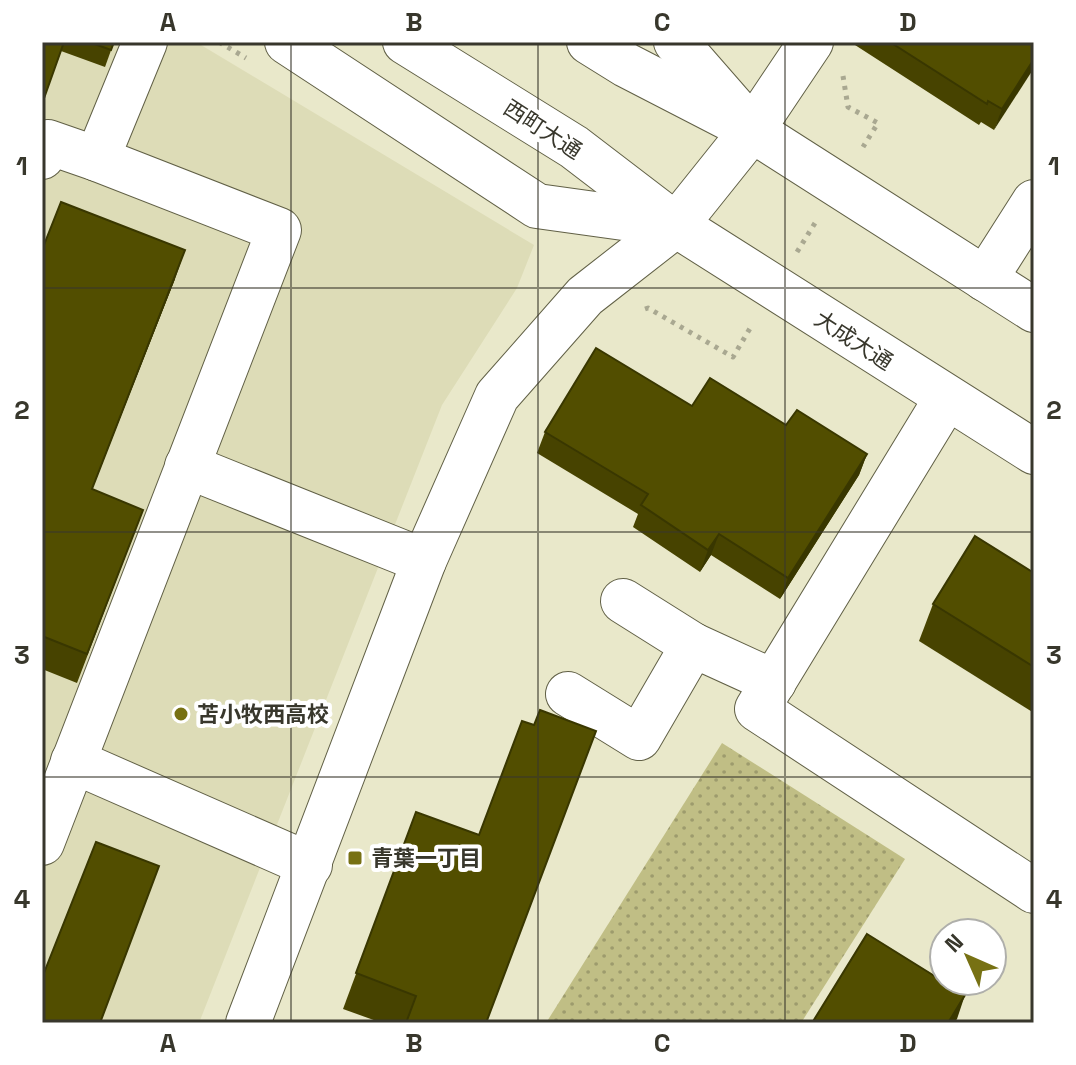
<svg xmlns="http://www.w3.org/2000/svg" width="1076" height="1065" font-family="'Space Grotesk','Noto Sans JP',sans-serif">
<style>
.built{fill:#dddcb7}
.park{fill:url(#park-dots)}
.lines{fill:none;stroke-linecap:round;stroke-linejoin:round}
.minor-casing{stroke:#616046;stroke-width:46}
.path{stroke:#a9a891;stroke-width:5;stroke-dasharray:4 6;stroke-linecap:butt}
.minor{stroke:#fff;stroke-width:44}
.wall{fill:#474300}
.shaded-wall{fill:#393700}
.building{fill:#524e00;stroke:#393700;stroke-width:2}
.grid{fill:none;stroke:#38372c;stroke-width:2;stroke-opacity:0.55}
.poi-dot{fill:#777113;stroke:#fff;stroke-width:3}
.labels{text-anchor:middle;stroke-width:8;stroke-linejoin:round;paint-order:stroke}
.street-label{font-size:22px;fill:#38372c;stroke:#fff}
.poi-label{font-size:22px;font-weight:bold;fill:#38372c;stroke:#fff;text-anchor:start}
.neatline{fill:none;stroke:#38372c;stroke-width:3}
.grid-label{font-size:26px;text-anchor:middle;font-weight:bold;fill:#38372c}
</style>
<defs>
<pattern id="park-dots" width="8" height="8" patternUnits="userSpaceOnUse" patternTransform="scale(2)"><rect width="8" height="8" fill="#c0be85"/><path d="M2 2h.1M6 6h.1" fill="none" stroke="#9d9b6d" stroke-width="1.8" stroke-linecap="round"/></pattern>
</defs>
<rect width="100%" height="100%" fill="#e9e8ca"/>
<polygon class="built" points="42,42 196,42 534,245 517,288 442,405 199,1023 42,1023"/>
<polygon class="park" points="722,743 905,859 801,1023 546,1023"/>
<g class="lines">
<g class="minor-casing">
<g id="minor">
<polyline points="287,42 537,206 674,225"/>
<polyline points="405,42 574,147 676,225 1034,452"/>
<polyline points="589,42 626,65 752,130 1034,310"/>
<polyline points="676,42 738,113"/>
<polyline points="42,157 48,142 97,159"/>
<polyline points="985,279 1034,202"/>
<polyline points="946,399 757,709 1034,891"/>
<polyline points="187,466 424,561"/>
<polyline points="623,601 693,645"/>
<polyline points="568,694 639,738 693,645 774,682"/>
<polyline points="73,761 310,865"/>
<polyline points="42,843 279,230 97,159 145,42"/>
<polyline points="248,1023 424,561 497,396 585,296 676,225 752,130 811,42"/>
</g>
</g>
<g class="path">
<polyline points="219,42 246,58"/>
<polyline points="843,76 848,107 878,123 863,147"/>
<polyline points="797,252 815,223"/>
<polyline points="645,309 648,308 733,357 752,325"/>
</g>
<use href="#minor" class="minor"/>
</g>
<g class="wall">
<polygon points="42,42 114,42 105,67 61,51"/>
<polygon points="856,42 1034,42 994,130 981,122 979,125 855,45"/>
<polygon points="42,250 175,279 92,489 143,510 77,683 42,669"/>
<polygon points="692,406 786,425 867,454 859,475 780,599 711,555 700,572 633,527 638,514 537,453 545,432"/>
<polygon points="1034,573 1034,713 919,641 933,604"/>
<polygon points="416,812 487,1023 382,1023 343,1009"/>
</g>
<g class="shaded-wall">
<polygon points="1034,59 1034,68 994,130 1002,109"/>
<polygon points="185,250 175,279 81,517 92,489"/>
<polygon points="867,454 859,475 780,599 788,578"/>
<polygon points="719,534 711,555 700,572 708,550"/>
<polygon points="965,995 957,1019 954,1023 948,1023"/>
</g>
<g class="building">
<polygon points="42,42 64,42 42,104"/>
<polygon points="89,42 114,42 111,50"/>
<polygon points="890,42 1034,42 1034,59 1002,109 988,101 987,104"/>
<polygon points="61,202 185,250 92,489 143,510 87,654 42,636 42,250"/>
<polygon points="596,348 692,406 710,378 786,425 797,410 867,454 788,578 719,534 708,550 641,505 648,494 545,432"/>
<polygon points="975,536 1034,573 1034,667 933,604"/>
<polygon points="540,710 596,731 486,1023 406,1023 416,996 356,973 416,812 479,835 522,721 534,725"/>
<polygon points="96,842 159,866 100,1023 42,1023 42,978"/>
<polygon points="867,934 965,995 948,1023 812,1023"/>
</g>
<path class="grid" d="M 291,42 L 291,1023M 538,42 L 538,1023M 785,42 L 785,1023M 42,288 L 1034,288M 42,532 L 1034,532M 42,777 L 1034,777"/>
<g class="poi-dot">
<circle cx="181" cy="714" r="8"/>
<rect x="347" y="850" width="16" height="16" rx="4"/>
</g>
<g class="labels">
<g class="street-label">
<text transform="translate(543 129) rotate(33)" y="8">西町大通</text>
<text transform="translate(854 340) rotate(33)" y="8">大成大通</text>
</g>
<g class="poi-label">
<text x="197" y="722">苫小牧西高校</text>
<text x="371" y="866">青葉一丁目</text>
</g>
</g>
<rect width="1076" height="1065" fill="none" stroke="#ffffff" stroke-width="88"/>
<g transform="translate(968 957) rotate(315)"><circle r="38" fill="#ffffff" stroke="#afafab" stroke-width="2"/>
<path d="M0-6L14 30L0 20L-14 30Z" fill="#777113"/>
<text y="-12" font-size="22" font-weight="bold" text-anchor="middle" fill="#38372c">N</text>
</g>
<rect x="44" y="44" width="988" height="977" class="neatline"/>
<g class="grid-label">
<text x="168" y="31">A</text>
<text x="414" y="31">B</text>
<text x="662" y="31">C</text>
<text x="908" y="31">D</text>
<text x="22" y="175">1</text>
<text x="1054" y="175">1</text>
<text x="22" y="419">2</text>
<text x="1054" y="419">2</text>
<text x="22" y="664">3</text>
<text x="1054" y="664">3</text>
<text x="22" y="908">4</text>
<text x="1054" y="908">4</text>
<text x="168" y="1052">A</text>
<text x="414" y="1052">B</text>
<text x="662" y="1052">C</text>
<text x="908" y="1052">D</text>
</g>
</svg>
